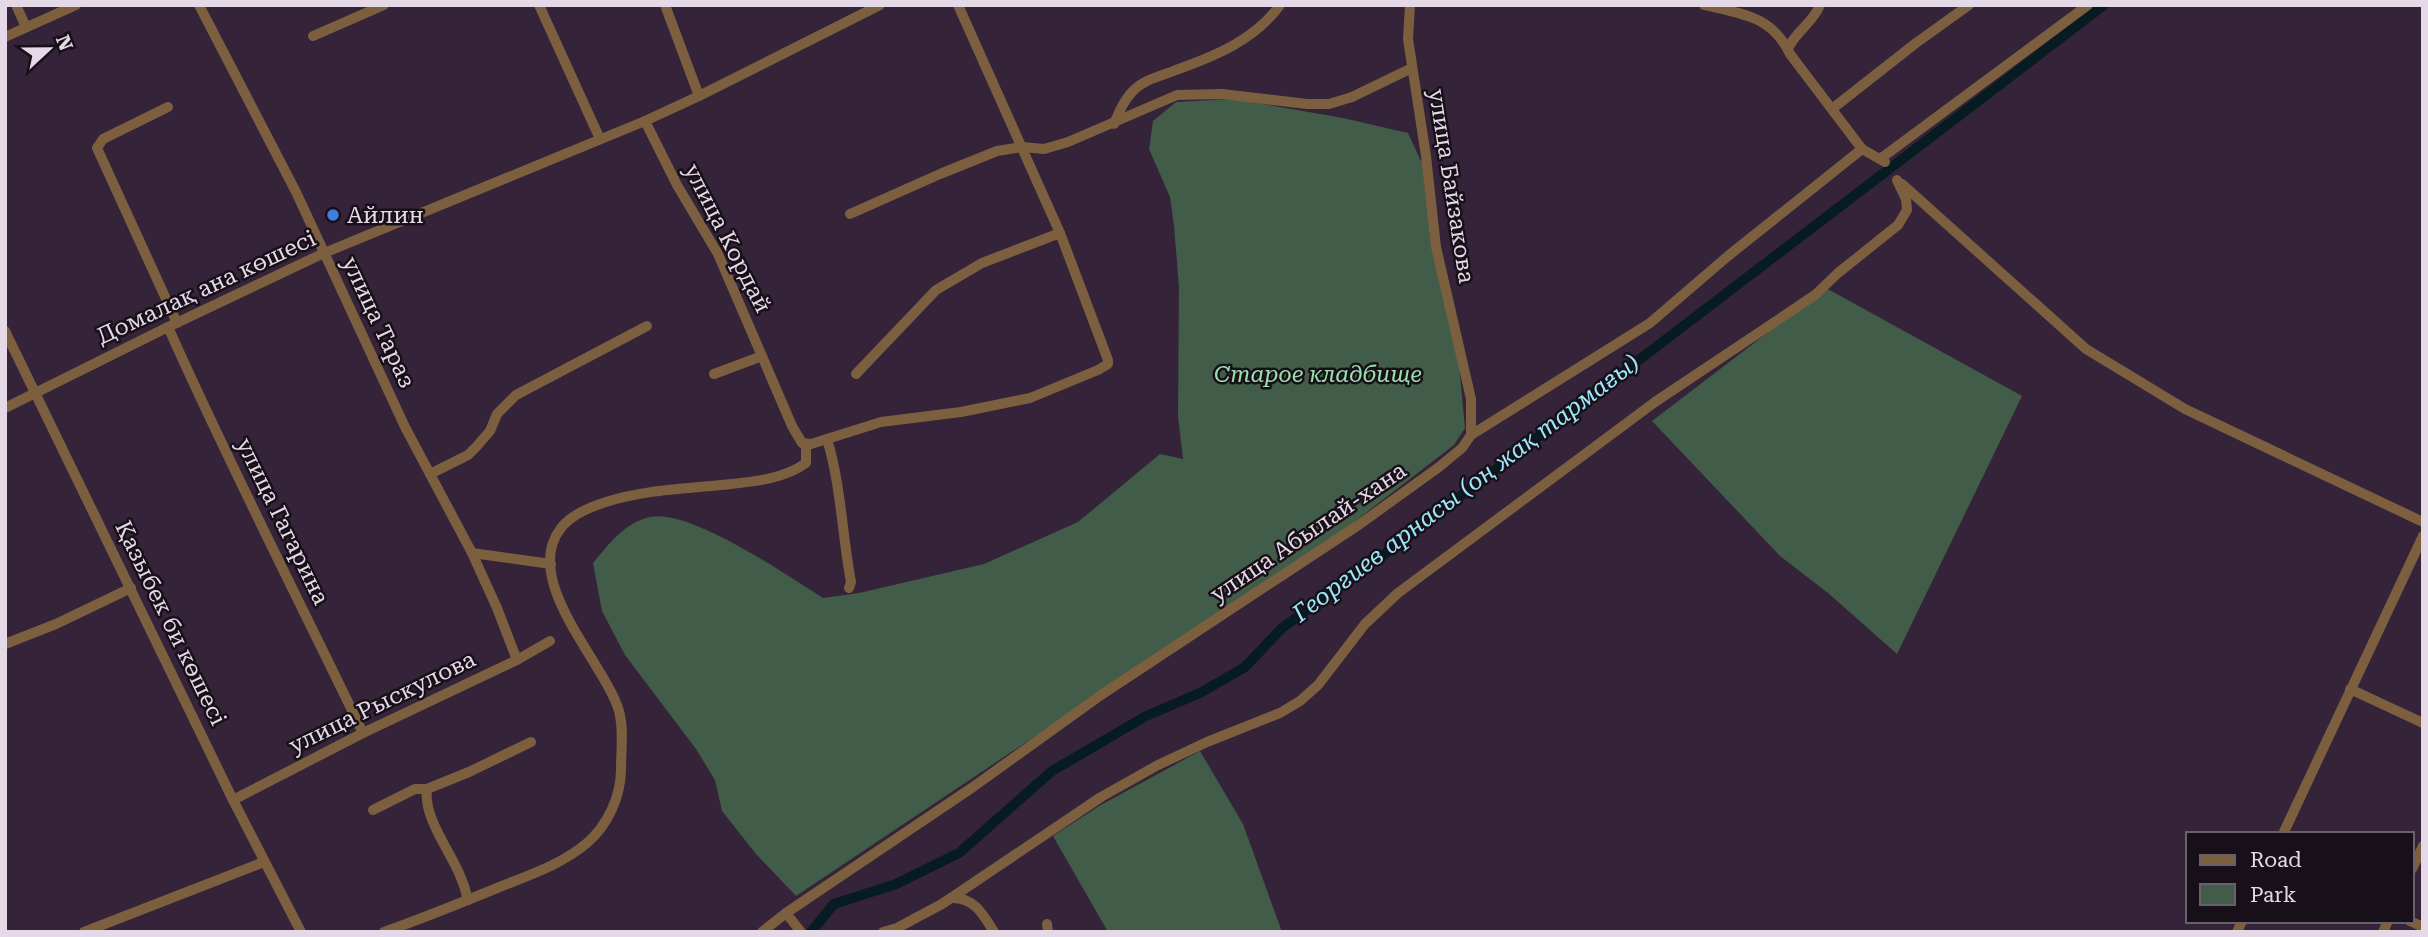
<svg xmlns="http://www.w3.org/2000/svg" width="2428" height="937" font-family="'Roboto Serif',serif">
<style>
.green{fill:#415c48}
.lines{fill:none;stroke-linecap:round;stroke-linejoin:round}
.canal{stroke:#071c20;stroke-width:10}
.minor{stroke:#7b5f3f;stroke-width:10}
.shop-dot{fill:#3f7fe0;stroke:#181019;stroke-width:2.5}
.labels{text-anchor:middle;stroke-width:5;stroke-linejoin:round;paint-order:stroke}
.street-label{font-size:23px;fill:#e5d9e7;stroke:#181019}
.poi-label{font-size:23px;fill:#e5d9e7;stroke:#181019;text-anchor:start}
.park-label{font-size:23px;font-style:italic;fill:#99e0ad;stroke:#181019}
.water-label{font-size:24px;font-style:italic;fill:#9ae8fb;stroke:#181019}
</style>
<rect width="100%" height="100%" fill="#352339"/>
<g class="green">
<path d="M 1234,99 L 1343,118 L 1408,133 L 1422,163 L 1431,240 L 1459,365 L 1465,428 L 1454,445 L 1345,529 L 796,896 L 756,854 L 722,811 L 715,780 L 696,749 L 625,655 L 602,611 L 593,563 C 609,544 624,523 650,517 C 690,508 788,576 823,598 L 859,593 L 984,564 L 1078,522 L 1160,454 L 1183,459 L 1178,416 L 1179,287 L 1174,226 L 1170,197 L 1149,149 L 1153,121 L 1176,102 Z"/>
<polygon points="1826,288 2022,396 1897,654 1828,593 1780,556 1652,421"/>
<polygon points="1200,751 1243,824 1282,932 1108,932 1053,836 1099,806"/>
</g>
<g class="lines">
<polyline class="canal" points="811,932 834,904 896,884 959,853 1052,771 1146,716 1200,693 1245,667 1282,628 1390,550 2104,5"/>
<g class="minor">
<polyline points="16,5 26,27"/>
<polyline points="199,5 296,192 405,427 472,553 497,608 517,660"/>
<polyline points="539,5 600,139"/>
<polyline points="665,5 699,96"/>
<polyline points="1410,5 1408,39 1426,156 1436,247 1471,399 1471,435"/>
<path d="M 1704,5 C 1743,14 1772,16 1790,54 L 1862,149 L 1885,162"/>
<polyline points="313,36 384,5"/>
<polyline points="5,37 76,5"/>
<path d="M 1789,47 C 1796,31 1813,23 1820,5"/>
<polyline points="168,107 103,139 97,148 177,323"/>
<polyline points="1832,109 1916,43 1969,5"/>
<polyline points="645,121 677,185 718,254 792,426 802,443 811,444 881,422 961,412 1030,398 1098,370 1108,364 1108,360 1060,233 958,5"/>
<path d="M 1114,124 C 1119,112 1124,100 1133,91 C 1144,79 1162,76 1176,70 C 1215,56 1255,40 1280,5"/>
<polyline points="1880,159 2088,5"/>
<polyline points="1902,184 2086,349 2185,409 2423,522"/>
<polyline points="850,214 940,174 997,151 1022,147 1044,149 1068,142 1177,95 1222,94 1307,104 1329,104 1352,97 1412,68"/>
<path d="M 168,327 C 229,464 298,598 363,733"/>
<polyline points="5,331 233,800 301,932"/>
<polyline points="714,374 762,356"/>
<polyline points="856,374 936,290 982,263 1060,233"/>
<polyline points="5,408 168,327 324,253 645,121 699,96 880,5"/>
<path d="M 827,439 C 841,485 842,534 851,582 L 849,588"/>
<polyline points="430,474 468,455 476,447 490,431 497,414 516,395 647,326"/>
<polyline points="472,553 551,564"/>
<polyline points="5,644 56,624 131,588"/>
<polyline points="2350,689 2423,723"/>
<polyline points="233,800 363,733 517,660 550,641"/>
<polyline points="373,810 415,789 427,789"/>
<polyline points="2283,834 2423,536"/>
<polyline points="2412,869 2423,846"/>
<path d="M 951,898 C 974,897 983,914 994,932"/>
<path d="M 468,900 C 466,891 463,882 459,873 C 449,850 423,816 427,789 L 469,772 L 531,742"/>
<polyline points="786,913 801,932"/>
<polyline points="2410,921 2423,927"/>
<polyline points="1047,924 1048,932"/>
<polyline points="84,932 264,862"/>
<path d="M 384,932 C 424,918 463,902 502,886 C 532,874 562,864 587,843 C 608,825 621,796 621,769 C 621,750 624,729 619,711 C 605,663 520,580 561,528 C 571,515 590,507 606,502 C 643,490 682,489 721,485 C 749,482 783,480 806,463 L 806,444"/>
<polyline points="762,932 786,913 973,787 1101,695 1360,524 1439,467 1462,448 1471,435 1650,323 1728,256 1862,149"/>
<polyline points="883,932 897,928 942,904 1101,797 1158,765 1207,742 1280,713 1300,701 1318,685 1365,624 1398,593 1655,402 1815,295 1838,273 1898,225 1907,210 1906,199 1897,180"/>
<polyline points="2237,932 2242,921"/>
<polyline points="2383,932 2388,921"/>
</g>
</g>
<circle class="shop-dot" cx="333" cy="215" r="7"/>
<g class="labels">
<g class="street-label">
<text transform="translate(1452 186) rotate(81)" y="8">улица Байзакова</text>
<text transform="translate(728 238) rotate(63)" y="8">улица Кордай</text>
<text transform="translate(206 287) rotate(-25)" y="8">Домалақ ана көшесі</text>
<text transform="translate(379 322) rotate(65)" y="8">улица Тараз</text>
<text transform="translate(283 521) rotate(64)" y="8">улица Гагарина</text>
<text transform="translate(1308 532) rotate(-34)" y="8">улица Абылай-хана</text>
<text transform="translate(171 623) rotate(64)" y="8">Қазыбек би көшесі</text>
<text transform="translate(382 702) rotate(-26)" y="8">улица Рыскулова</text>
</g>
<g class="poi-label">
<text x="347" y="223">Айлин</text>
</g>
<g class="park-label">
<text x="1318" y="382">Старое кладбище</text>
</g>
<g class="water-label">
<text transform="translate(1466 488) rotate(-37)" y="8">Георгиев арнасы (оң жақ тармағы)</text>
</g>
</g>
<rect width="2428" height="937" fill="none" stroke="#e5d9e7" stroke-width="14"/>
<rect x="2186" y="832" width="228" height="91" fill="#181019" stroke="#6a606b" stroke-width="2"/>
<rect x="2200" y="855" width="35" height="10" fill="#7b5f3f" stroke="#6a606b" stroke-width="2"/>
<text x="2250" y="867" font-size="21" fill="#e5d9e7">Road</text>
<rect x="2200" y="884" width="35" height="21" fill="#415c48" stroke="#6a606b" stroke-width="2"/>
<text x="2250" y="902" font-size="21" fill="#e5d9e7">Park</text>
<g transform="translate(49 49) rotate(68)" stroke="#181019" stroke-width="5" paint-order="stroke">
<path d="M0-5L12 26L0 18L-12 26Z" fill="#e5d9e7"/>
<text y="-10" font-size="19" font-weight="bold" text-anchor="middle" fill="#e5d9e7">N</text>
</g>
</svg>
